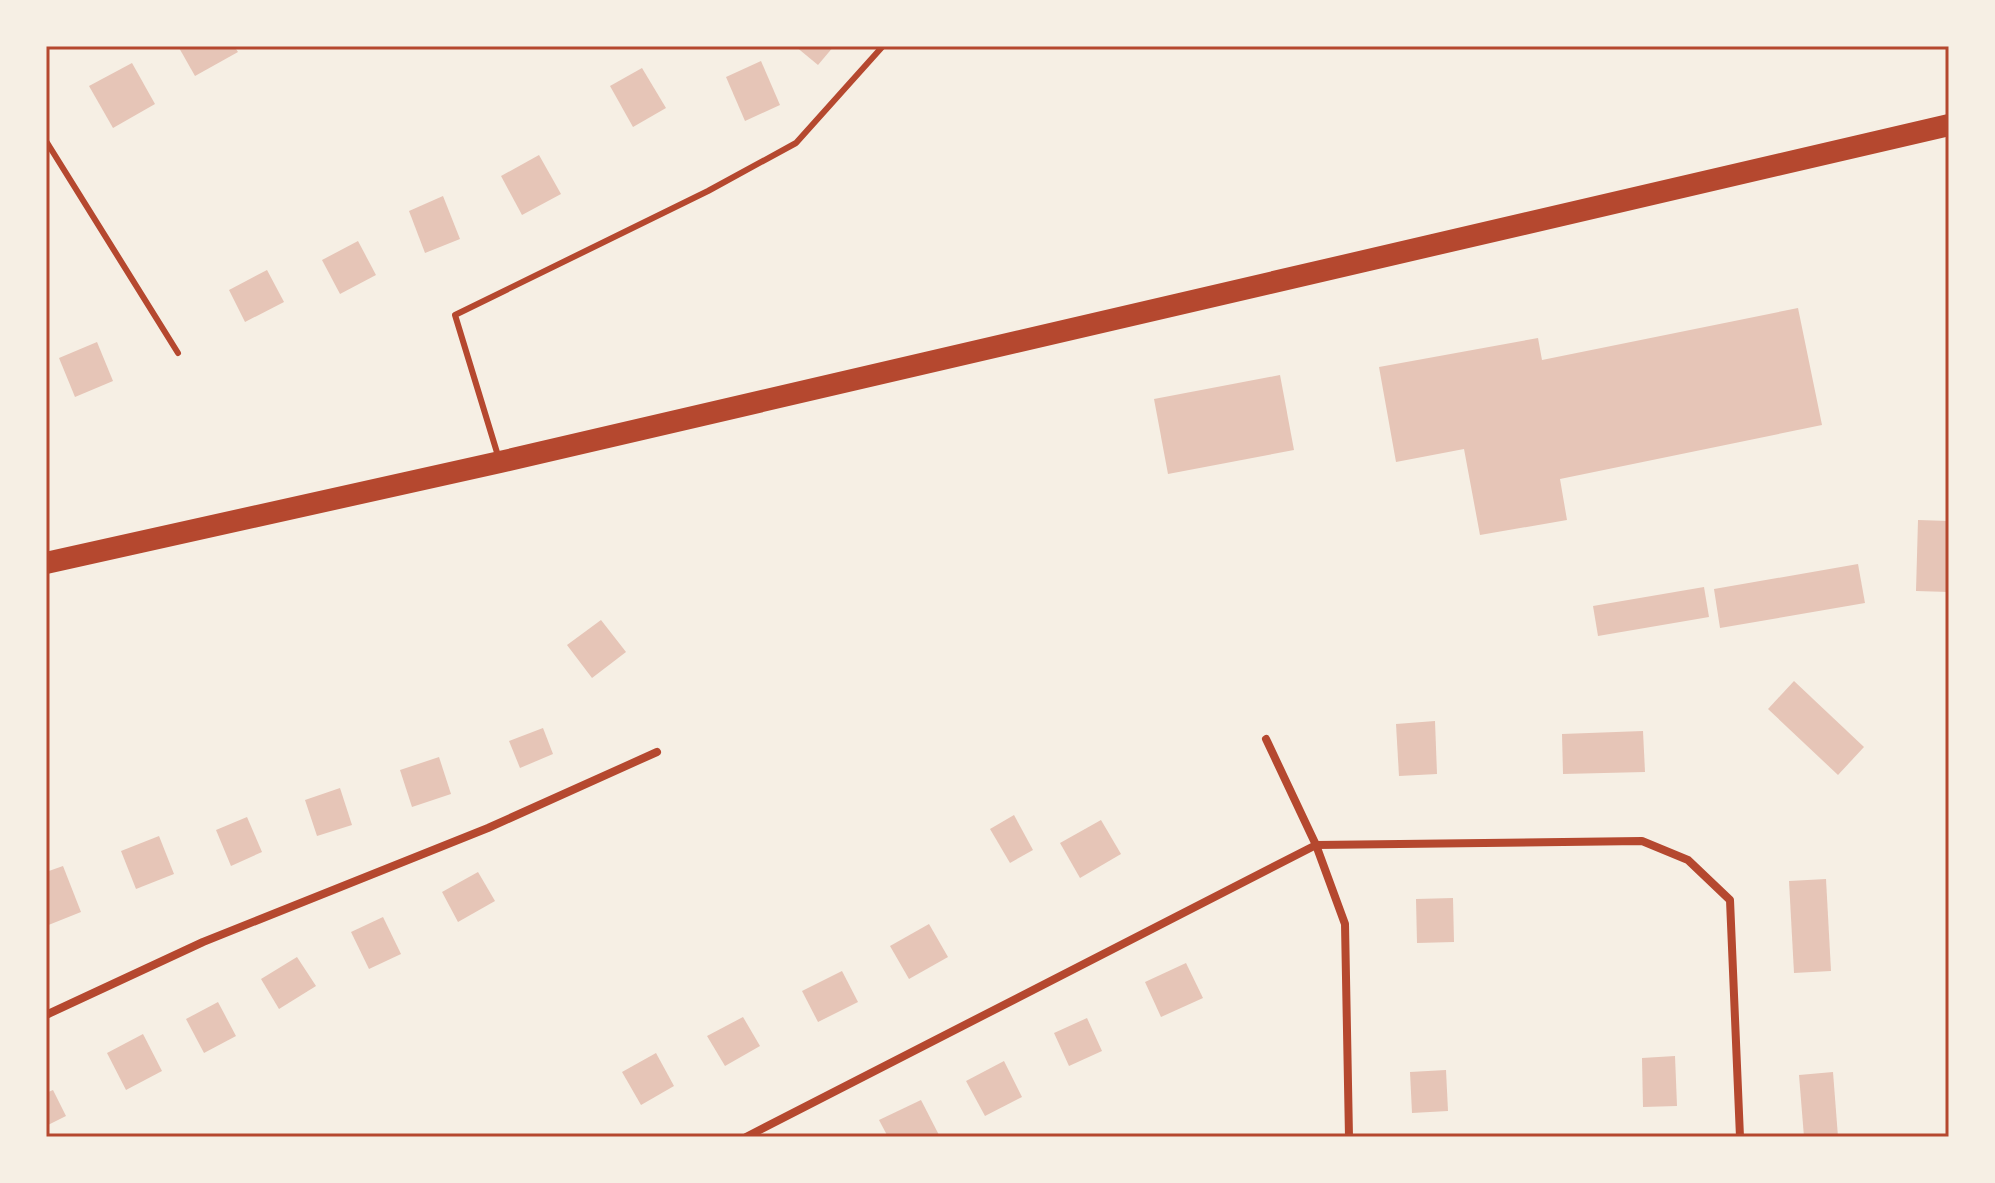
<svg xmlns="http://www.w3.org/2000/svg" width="1995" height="1183" font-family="'Times New Roman',serif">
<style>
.building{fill:#e6c5b7}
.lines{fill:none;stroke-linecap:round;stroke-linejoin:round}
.service{stroke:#b5482f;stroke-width:6}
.minor{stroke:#b5482f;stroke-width:8}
.trunk{stroke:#b5482f;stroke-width:22}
.neatline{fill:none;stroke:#b5482f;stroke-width:3}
</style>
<rect width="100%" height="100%" fill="#f6efe4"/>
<g class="building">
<polygon points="178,46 234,46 238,52 195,76"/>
<polygon points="795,46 834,46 818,65"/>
<polygon points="761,61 780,105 745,121 726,77"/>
<polygon points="132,63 155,104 113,128 89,86"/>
<polygon points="642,68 666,108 633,127 610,86"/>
<polygon points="539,155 561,194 522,215 501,176"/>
<polygon points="443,196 460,239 425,253 409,211"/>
<polygon points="358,241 376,275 340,294 322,260"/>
<polygon points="267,270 284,302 245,322 229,290"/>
<polygon points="1798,308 1822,425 1560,479 1567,520 1480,535 1464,449 1396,462 1379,367 1538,338 1542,360"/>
<polygon points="97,342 113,381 75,397 59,358"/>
<polygon points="1280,375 1294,450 1168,474 1154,399"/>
<polygon points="1918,520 1949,521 1949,592 1916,591"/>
<polygon points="1858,564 1865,603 1720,628 1714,589"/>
<polygon points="1704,587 1709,617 1598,636 1593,606"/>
<polygon points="601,620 626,652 592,678 567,645"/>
<polygon points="1794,681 1864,747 1838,775 1768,709"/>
<polygon points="1435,721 1437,774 1399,776 1396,724"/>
<polygon points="543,728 553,754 520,768 509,741"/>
<polygon points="1643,731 1645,772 1563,774 1562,734"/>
<polygon points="439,757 451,794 412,807 400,770"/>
<polygon points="340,788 352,825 317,836 305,800"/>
<polygon points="1014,815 1033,850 1010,863 990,829"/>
<polygon points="247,817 262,852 231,866 216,830"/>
<polygon points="1101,820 1121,854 1080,878 1060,843"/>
<polygon points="159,836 174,874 136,889 121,851"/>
<polygon points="63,866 81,912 46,926 46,872"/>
<polygon points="478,872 495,901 458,922 442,892"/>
<polygon points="1826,879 1831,971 1794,973 1789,881"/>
<polygon points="1453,898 1454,942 1417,943 1416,899"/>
<polygon points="383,917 401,954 369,969 351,932"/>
<polygon points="929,924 948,957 909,979 890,946"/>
<polygon points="297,957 316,986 279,1009 261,979"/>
<polygon points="1186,963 1203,998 1161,1017 1145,982"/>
<polygon points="842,971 858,1002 818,1022 802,991"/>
<polygon points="218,1002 236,1036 204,1053 186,1019"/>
<polygon points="743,1017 760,1046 725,1066 707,1036"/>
<polygon points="1087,1018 1102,1051 1069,1066 1054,1033"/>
<polygon points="143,1034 162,1071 126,1090 107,1053"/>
<polygon points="656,1053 674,1086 641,1105 622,1072"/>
<polygon points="1675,1056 1677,1106 1643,1107 1642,1058"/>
<polygon points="1004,1061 1022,1097 985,1116 966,1081"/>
<polygon points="1446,1070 1448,1111 1412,1113 1410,1072"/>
<polygon points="1833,1072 1838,1137 1804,1137 1799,1075"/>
<polygon points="53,1090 66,1116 46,1126 46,1093"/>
<polygon points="921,1100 940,1137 888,1137 879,1120"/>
</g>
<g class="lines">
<g class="service">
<polyline points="46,141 178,353"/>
<polyline points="499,459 455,315 708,191 796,143 883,46"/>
</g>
<g class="minor">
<polyline points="1266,739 1316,845 1345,924 1349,1137"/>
<polyline points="46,1015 203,942 488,828 657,752"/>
<polyline points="746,1137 1316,845 1642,841 1688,860 1730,900 1740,1137"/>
</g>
<polyline class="trunk" points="46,563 500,462 1949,125"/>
</g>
<rect width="1995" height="1183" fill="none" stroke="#f6efe4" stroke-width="96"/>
<rect x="48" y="48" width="1899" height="1087" class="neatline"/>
</svg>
